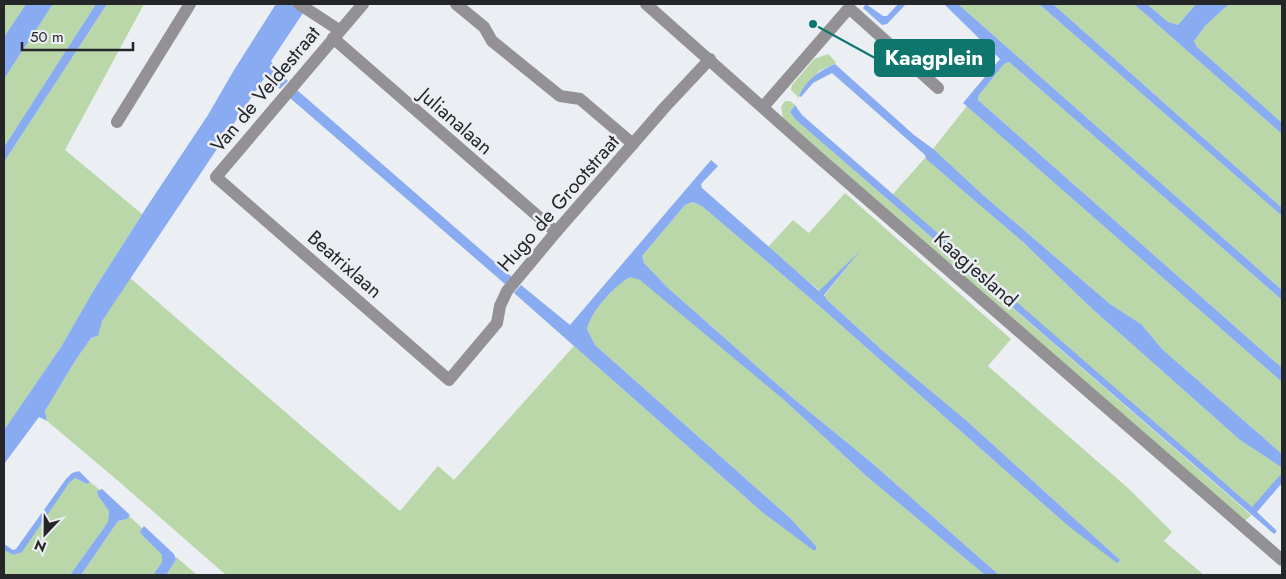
<svg xmlns="http://www.w3.org/2000/svg" width="1286" height="579" font-family="Jost,sans-serif">
<style>
.green{fill:#b9d7a8}
.water{fill:#89abf1}
.lines{fill:none;stroke-linecap:round;stroke-linejoin:round}
.minor{stroke:#939193;stroke-width:12}
.tertiary{stroke:#939193;stroke-width:12}
.labels{text-anchor:middle;stroke-width:5;stroke-linejoin:round;paint-order:stroke}
.street-label{font-size:20px;fill:#252628;stroke:#ebeef3}
.leader{fill:none;stroke:#0f766e;stroke-width:2}
.callout-dot{fill:#0f766e;stroke:#ebeef3;stroke-width:2}
.callout{fill:#0f766e;stroke:#0f766e;stroke-width:2}
.callout-label{font-size:21px;text-anchor:middle;font-weight:bold;fill:#fff}
</style>
<rect width="100%" height="100%" fill="#ebeef3"/>
<g class="green">
<polygon points="4,4 26,4 4,37"/>
<polygon points="53,4 96,4 4,147 4,79"/>
<polygon points="107,4 144,4 65,150 142,214 95,288 61,347 4,430 4,162"/>
<polygon points="958,4 1039,4 1282,216 1282,290"/>
<polygon points="1053,4 1134,4 1282,134 1282,208"/>
<polygon points="1147,4 1196,4 1178,25 1168,22"/>
<polygon points="1229,4 1282,4 1282,123 1197,47 1194,41 1205,26"/>
<polygon points="828,54 836,62 835,64 819,71 799,96 799,98 791,90 792,85 814,59"/>
<polygon points="1009,62 1282,300 1282,368 978,100 979,95 1004,64"/>
<polygon points="785,101 790,101 795,105 790,112 796,120 1251,515 1245,521 783,118 781,107"/>
<polygon points="967,106 1282,382 1282,454 1162,349 1141,324 1110,304 983,195 935,152 933,149"/>
<polygon points="925,158 1023,242 1089,306 1240,440 1281,467 1282,473 1252,508 892,195"/>
<polygon points="845,193 1011,339 988,366 1128,488 1172,532 1164,541 1204,575 999,575 872,463 795,400 668,288 644,263 642,256 685,205 693,202 703,207 817,304 1067,525 1120,560 968,422 883,351 827,300 824,296 856,256 820,291 768,247 793,220 809,233"/>
<path d="M 630,276 L 640,280 L 662,297 L 784,400 L 864,474 L 985,575 L 226,575 L 116,479 L 47,421 L 45,411 L 75,361 L 91,338 L 98,336 L 101,321 L 130,278 L 400,511 L 438,466 L 454,480 L 574,346 L 762,512 L 813,549 L 816,550 L 816,546 L 790,518 L 595,345 L 587,329 C 592,310 613,287 630,276 Z"/>
<polygon points="75,478 87,484 90,482 100,490 97,491 98,496 109,511 108,522 70,575 4,575 4,550 13,555 69,483"/>
<polygon points="129,516 142,528 141,531 142,535 162,555 162,562 153,575 81,575 118,521 127,519"/>
<polygon points="175,556 197,575 166,575 176,560"/>
</g>
<g class="water">
<polygon points="26,4 53,4 4,79 4,37"/>
<polygon points="96,4 107,4 4,162 4,147"/>
<polygon points="276,4 309,4 271,61 275,67 288,81 280,89 265,77 102,321 98,336 91,338 75,361 45,411 47,421 39,417 4,464 4,430 61,347 95,288 148,205 208,115 234,70"/>
<polygon points="866,4 883,16 887,16 898,4 906,4 887,24 882,25 863,8"/>
<polygon points="944,4 958,4 1282,290 1282,300 1009,62 1004,64 979,95 978,100 1282,368 1282,382 963,103 1000,59"/>
<polygon points="1039,4 1053,4 1282,208 1282,216"/>
<polygon points="1134,4 1147,4 1168,22 1178,25 1196,4 1229,4 1205,26 1194,41 1197,47 1282,123 1282,134"/>
<path d="M 835,64 L 914,135 L 932,148 L 983,195 L 1110,304 L 1141,324 L 1162,349 L 1282,454 L 1282,470 L 1281,467 L 1240,440 L 1089,306 L 1023,242 L 926,159 L 925,155 L 832,73 L 813,83 L 801,97 L 799,96 C 807,79 819,71 835,64 Z"/>
<polygon points="297,90 512,277 505,284 290,98"/>
<polygon points="795,105 802,115 1252,507 1282,473 1282,483 1257,512 1277,531 1274,534 796,120 790,112"/>
<path d="M 711,160 L 718,166 L 701,184 L 702,188 L 819,291 L 860,251 L 824,295 L 827,300 L 883,351 L 968,422 L 1120,560 L 1117,563 L 1067,525 L 817,304 L 703,207 L 693,202 L 685,205 L 642,256 L 644,263 L 668,288 L 795,400 L 872,463 L 999,575 L 985,575 L 864,474 L 784,400 L 640,280 L 630,277 C 613,287 592,310 587,329 L 595,345 L 790,518 L 816,546 L 816,550 L 813,550 L 762,512 L 514,293 L 521,285 L 570,325 Z"/>
<polygon points="79,471 90,482 87,484 75,478 69,483 22,552 13,555 4,550 4,544 13,550 16,549 66,479 72,473"/>
<polygon points="102,489 130,515 127,519 118,521 81,575 70,575 108,522 109,511 98,496 97,491"/>
<polygon points="144,526 174,554 176,560 166,575 153,575 162,562 162,555 142,535 140,531"/>
</g>
<g class="lines">
<g class="minor">
<polyline points="299,4 339,30"/>
<polyline points="363,4 216,177 449,380 497,323 500,306 507,291 556,232 665,107 710,59"/>
<polyline points="456,4 484,27 492,41 560,96 580,99 633,144"/>
<polyline points="333,38 556,232"/>
<polyline points="763,107 849,8 938,88"/>
<polyline points="117,122 190,4"/>
</g>
<polyline class="tertiary" points="646,4 815,154 1282,560"/>
</g>
<g class="labels">
<g class="street-label">
<text transform="translate(265 89) rotate(-50)" y="7">Van de Veldestraat</text>
<text transform="translate(456 121) rotate(41)" y="7">Julianalaan</text>
<text transform="translate(558 203) rotate(-49)" y="7">Hugo de Grootstraat</text>
<text transform="translate(345 264) rotate(41)" y="7">Beatrixlaan</text>
<text transform="translate(976 269) rotate(41)" y="7">Kaagjesland</text>
</g>
</g>
<path class="leader" d="M813 24L875 58"/>
<circle class="callout-dot" cx="813" cy="24" r="5"/>
<rect class="callout" x="875" y="40" width="119" height="36" rx="5"/>
<g class="callout-label">
<text x="934" y="65">Kaagplein</text>
</g>
<rect width="1286" height="579" fill="none" stroke="#252628" stroke-width="10"/>
<g transform="translate(45 534) rotate(202)" stroke="#ebeef3" stroke-width="4" paint-order="stroke">
<path d="M0-4L9 19L0 12L-9 19Z" fill="#252628"/>
<text y="-8" font-size="14" font-weight="bold" text-anchor="middle" fill="#252628">N</text>
</g>
<path d="M22 42v8h111v-8" fill="none" stroke="#252628" stroke-width="2.5"/>
<text x="30" y="42" font-size="15" fill="#252628" stroke="#ebeef3" stroke-width="4" paint-order="stroke">50 m</text>
</svg>
